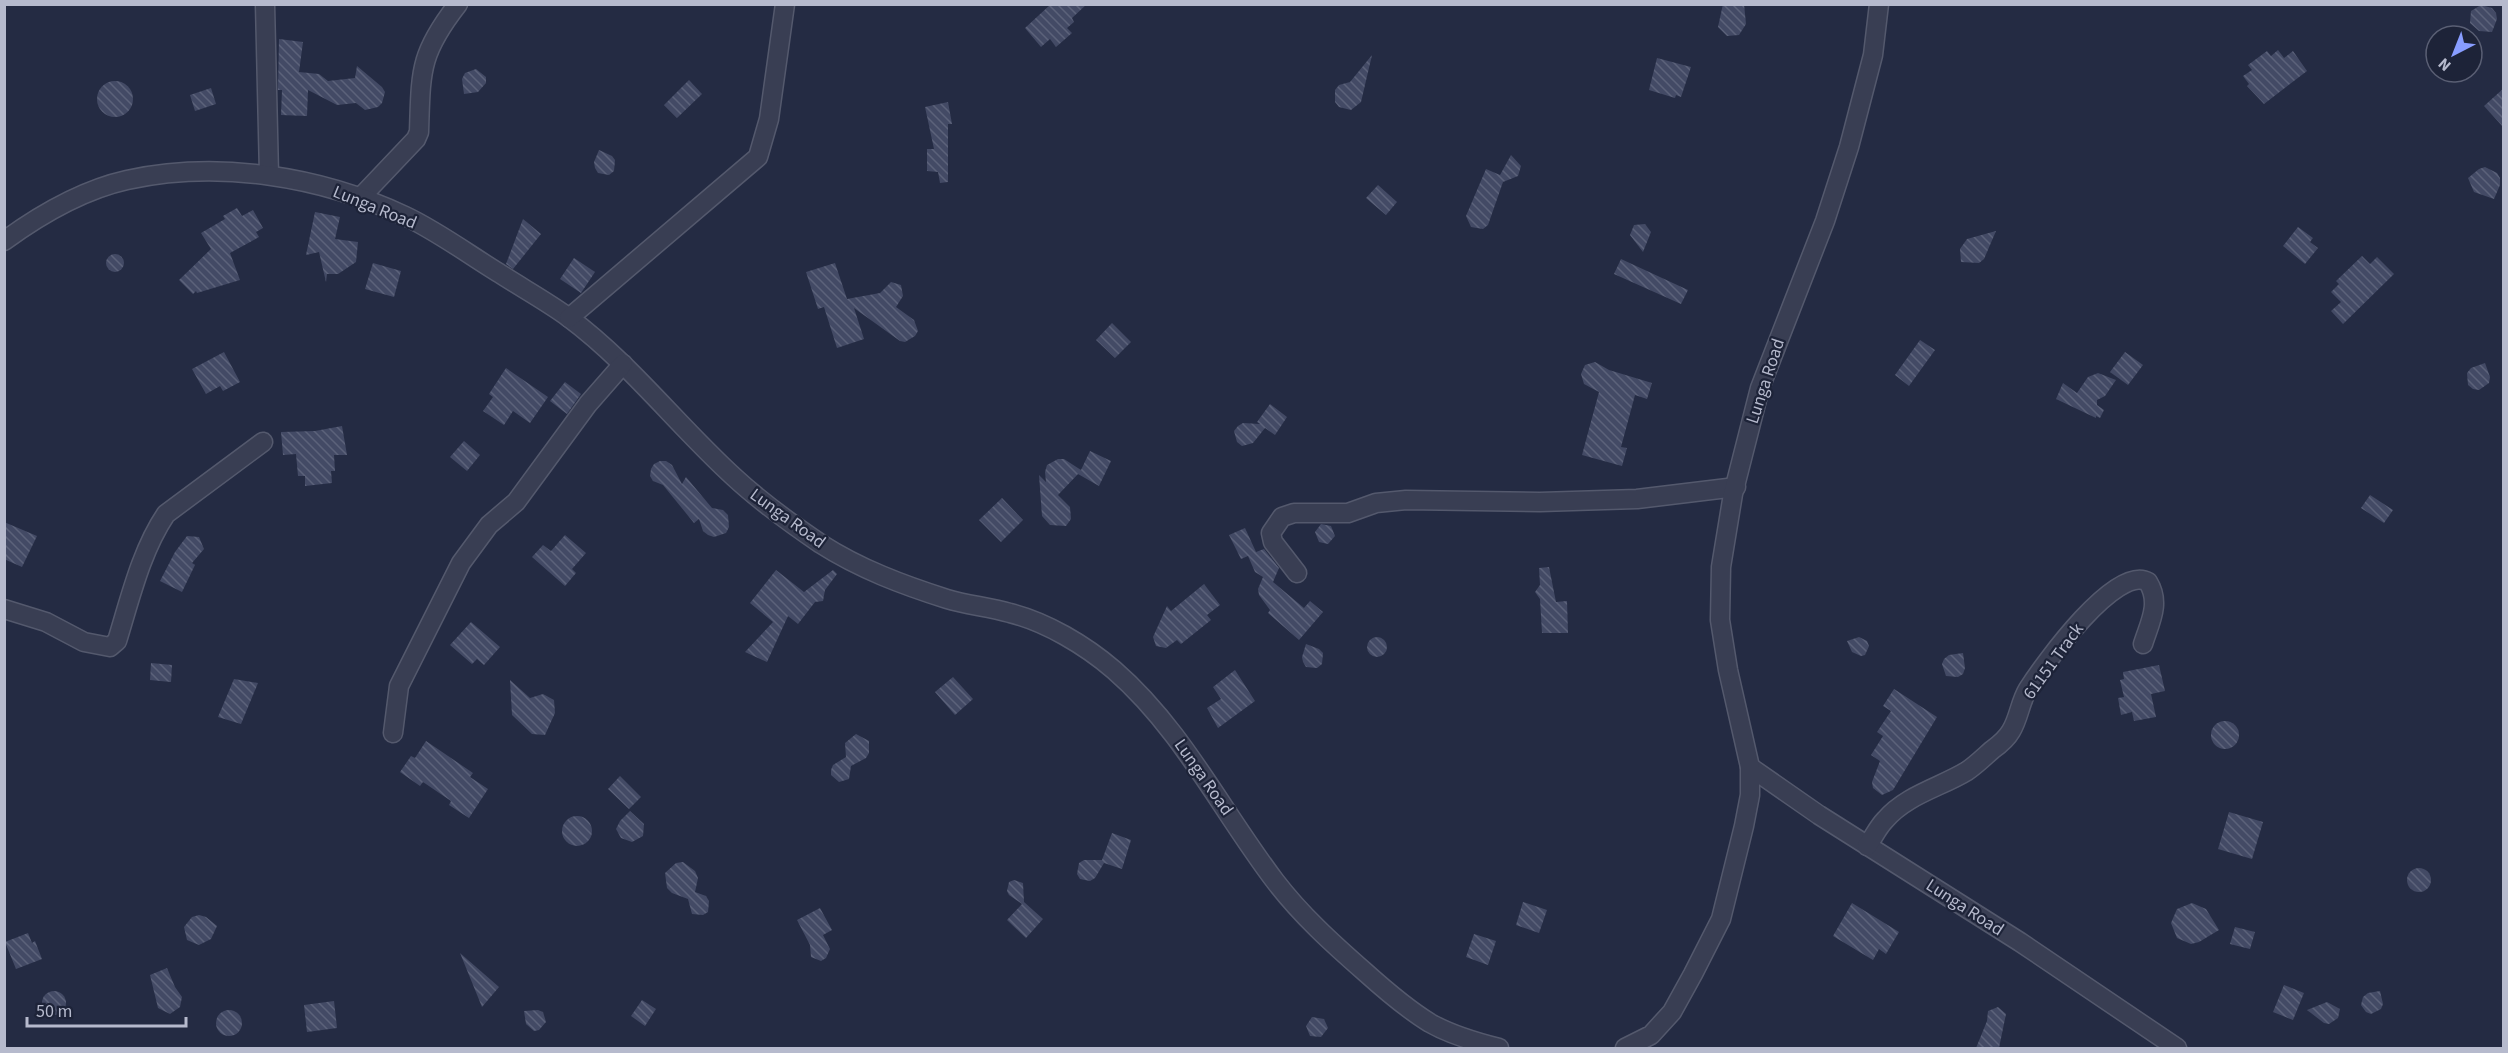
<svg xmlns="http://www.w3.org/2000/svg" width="2508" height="1053" font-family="'Source Sans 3',sans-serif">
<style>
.building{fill:url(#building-back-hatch)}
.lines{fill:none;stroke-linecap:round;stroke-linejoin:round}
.minor-casing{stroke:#54596d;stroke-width:21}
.minor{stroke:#393e53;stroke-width:18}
.labels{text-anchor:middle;stroke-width:4.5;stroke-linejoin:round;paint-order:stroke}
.street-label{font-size:18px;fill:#b6bacd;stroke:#1d2338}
</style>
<defs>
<pattern id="building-back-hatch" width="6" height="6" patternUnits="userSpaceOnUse" patternTransform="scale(1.5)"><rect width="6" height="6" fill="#434a65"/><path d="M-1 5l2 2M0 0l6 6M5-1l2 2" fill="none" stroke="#5c627a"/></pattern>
</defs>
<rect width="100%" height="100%" fill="#242b43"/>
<g class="building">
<polygon points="1051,4 1087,4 1072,18 1074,22 1067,28 1072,33 1056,47 1050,39 1041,47 1025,28"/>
<polygon points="1723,4 1744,4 1746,24 1739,35 1727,36 1718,27"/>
<polygon points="2481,5 2492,8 2496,13 2497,19 2492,32 2479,31 2470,23 2471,11"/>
<polygon points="279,39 303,42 299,72 319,74 328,81 355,78 357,66 382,87 385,92 382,103 378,107 365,110 356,103 337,105 308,90 307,116 281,115 282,90 278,90"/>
<polygon points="2278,50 2284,58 2293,51 2307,71 2264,104 2247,86 2249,84 2243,76 2252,70 2248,65 2267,51 2271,56"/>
<polygon points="1372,55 1361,102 1351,110 1339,107 1335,102 1335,90 1339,85 1350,82"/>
<polygon points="1657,58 1691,67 1681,97 1676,95 1675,98 1649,90"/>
<polygon points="476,69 486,77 486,83 478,92 464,94 462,79 465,73"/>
<polygon points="689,80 702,94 677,118 664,105"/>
<circle cx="115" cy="99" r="18"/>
<polygon points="211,88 216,104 195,111 190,95"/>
<polygon points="2504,88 2504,128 2484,106"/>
<polygon points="948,102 952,124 948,124 948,182 940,183 938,172 927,171 927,149 934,149 925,107"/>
<polygon points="599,150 612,156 615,160 614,171 609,175 598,173 595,168 594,162"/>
<polygon points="1511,155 1521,166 1518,176 1503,182 1488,225 1483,229 1471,227 1466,216 1486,169 1500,175"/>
<polygon points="2485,167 2497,173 2500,178 2500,185 2494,199 2474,192 2468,178 2479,169"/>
<polygon points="1378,185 1397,202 1386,215 1366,198"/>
<polygon points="237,208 242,216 253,210 263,228 256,232 259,237 230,253 240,280 197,293 196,291 193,294 179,280 211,249 201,233 225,219 223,216"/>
<polygon points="315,212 340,217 335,239 358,242 356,262 338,274 327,274 326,282 319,252 306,255"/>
<polygon points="523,219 541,234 513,269 506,264"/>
<polygon points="1645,224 1651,232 1643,252 1630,235 1634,225"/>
<polygon points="2298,227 2313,238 2310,242 2318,248 2305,264 2283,246"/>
<polygon points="1996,231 1984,259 1979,263 1961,262 1960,249 1967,239"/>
<circle cx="115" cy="263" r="9"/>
<polygon points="2362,256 2370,264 2377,257 2394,274 2343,324 2331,311 2341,302 2331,292 2339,284 2336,281"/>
<polygon points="574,258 595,272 581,293 560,279"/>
<polygon points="1621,259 1688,290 1681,304 1614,274"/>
<polygon points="373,263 401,271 394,297 365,289"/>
<polygon points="835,263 847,299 880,293 891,282 901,285 903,296 896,307 914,320 918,331 915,336 905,342 900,341 854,308 864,339 837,348 824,307 818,309 806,272"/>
<polygon points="1112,323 1131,342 1115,358 1096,340"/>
<polygon points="1920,340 1935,350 1909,386 1895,375"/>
<polygon points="224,352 240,382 223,391 220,386 206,394 192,369"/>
<polygon points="2125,352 2143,365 2128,385 2110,372"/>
<polygon points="1595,362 1609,370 1652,383 1647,399 1635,395 1621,447 1627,448 1622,466 1582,455 1599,392 1584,384 1581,374 1585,365"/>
<polygon points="2485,363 2490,377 2489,383 2479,390 2473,389 2468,385 2467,373 2471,368"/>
<polygon points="506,368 548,397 530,423 513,411 504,425 483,411 493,397 489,394"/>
<polygon points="2098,373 2116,380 2105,396 2097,400 2097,405 2104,410 2100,418 2096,416 2096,418 2056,399 2063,383 2077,393 2088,377"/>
<polygon points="565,382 581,394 567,414 550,401"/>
<polygon points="1270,404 1287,417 1275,435 1265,428 1253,443 1242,446 1237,442 1234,431 1238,426 1243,423 1260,424 1257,422"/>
<polygon points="342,426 347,455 334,455 335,471 331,471 332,483 305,486 305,476 298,476 296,454 283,455 281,432 315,431"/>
<polygon points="464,441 480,455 467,471 450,457"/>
<polygon points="1090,451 1111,461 1099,486 1078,474 1058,495 1070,507 1071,519 1066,526 1050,525 1042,516 1039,475 1046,482 1045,472 1047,465 1058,459 1064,459 1081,470"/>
<polygon points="660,461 666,461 672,465 682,484 686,477 712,508 723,510 728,515 729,527 726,533 714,537 708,535 703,531 699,519 694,523 663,485 653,481 650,476 651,469 654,464"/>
<polygon points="2370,495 2393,510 2384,523 2361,508"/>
<polygon points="1002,498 1023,520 1001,542 979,520"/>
<polygon points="4,522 37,536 22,567 4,559"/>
<polygon points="1321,524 1331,526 1335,536 1328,544 1319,542 1315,532"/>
<polygon points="1245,528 1256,552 1264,549 1279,568 1273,582 1304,608 1310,601 1323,612 1299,640 1268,613 1270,610 1259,595 1258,589 1263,577 1255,572 1248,556 1241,559 1229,535"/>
<polygon points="565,535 586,553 572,569 576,573 565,586 532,557 543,545 551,551"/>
<polygon points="187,536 199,537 204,549 192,563 195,565 182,592 160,581 175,552"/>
<polygon points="1549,567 1556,602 1567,601 1568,633 1542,633 1540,599 1535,592 1540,585 1539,568"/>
<polygon points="776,570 804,592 833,570 837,574 825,590 823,601 815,602 798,624 788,616 767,662 745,652 773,622 750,603"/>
<polygon points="1204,584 1220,605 1207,615 1211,620 1181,644 1177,640 1166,648 1156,646 1153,637 1167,606 1171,611"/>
<polygon points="471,622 500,647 484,665 477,659 472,664 450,645"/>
<circle cx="1377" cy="647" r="10"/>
<polygon points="1859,637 1867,641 1869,646 1865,655 1861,656 1852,652 1847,641"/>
<polygon points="1306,644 1319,649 1323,653 1322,664 1317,668 1306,667 1303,662 1302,657"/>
<polygon points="1963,653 1965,668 1963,674 1958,677 1946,676 1942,664 1944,659 1949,655"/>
<polygon points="151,663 172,665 171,682 150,680"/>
<polygon points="2159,665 2165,691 2151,694 2156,717 2134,721 2132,712 2121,715 2118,698 2124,697 2120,680 2124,679 2123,672"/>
<polygon points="1235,670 1255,701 1218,728 1207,708 1221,699 1213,687"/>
<polygon points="953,677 973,699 955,715 935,692"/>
<polygon points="234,679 258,683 241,724 218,717"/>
<polygon points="510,680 530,698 543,694 554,700 555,713 545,735 532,734 512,715"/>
<polygon points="1894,689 1937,717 1893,790 1882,795 1873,788 1872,782 1880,761 1871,755 1883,736 1877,732 1891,711 1883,706"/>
<circle cx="2225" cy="735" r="14"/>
<polygon points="856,734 869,741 869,753 866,758 851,766 849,779 839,782 831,775 831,770 833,765 846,757 845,743"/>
<polygon points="426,741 473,773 470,777 488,789 469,818 449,805 451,801 423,782 420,786 400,772 411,756 415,758"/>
<polygon points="620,776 641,797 629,809 608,789"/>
<polygon points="630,811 644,824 643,836 632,842 621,838 616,829 620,821"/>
<polygon points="2229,812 2263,822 2252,859 2218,849"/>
<circle cx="577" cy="831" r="15"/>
<polygon points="1112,833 1131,840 1122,869 1104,863 1095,878 1090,881 1080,879 1077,874 1079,863 1084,860 1102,860"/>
<polygon points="683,862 695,871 698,878 695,892 706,896 709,901 708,912 703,915 692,914 688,899 672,893 667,888 665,873 676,863"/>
<circle cx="2419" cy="880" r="12"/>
<polygon points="1014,880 1023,883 1024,902 1043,919 1026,938 1007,920 1022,904 1009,895 1007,891 1009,882"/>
<polygon points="1523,902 1547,910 1539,933 1516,925"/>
<polygon points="1852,903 1899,932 1886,954 1879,949 1873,960 1833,936"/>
<polygon points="2192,903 2206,909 2219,930 2199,942 2191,944 2177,938 2171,923 2177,909"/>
<polygon points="820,908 832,930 823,935 830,949 826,958 821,961 811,957 810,945 797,920"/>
<polygon points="199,915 206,917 217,926 211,939 199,945 187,940 184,927 192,917"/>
<polygon points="2235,927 2255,932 2250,949 2230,944"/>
<polygon points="28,933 32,943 35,941 42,959 16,969 5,942"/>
<polygon points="1474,934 1496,941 1488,965 1466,957"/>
<polygon points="460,953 499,987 482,1007"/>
<polygon points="167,968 175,987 182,997 180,1007 170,1014 158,1008 150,975"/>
<polygon points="2284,985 2304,993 2293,1020 2273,1012"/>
<polygon points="2380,991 2383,1004 2381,1009 2371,1014 2366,1012 2361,1005 2363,997 2368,993"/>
<circle cx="54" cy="1003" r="12"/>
<polygon points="642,1000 656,1009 645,1026 631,1016"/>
<polygon points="334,1001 337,1028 307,1032 304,1005"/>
<polygon points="2327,1002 2340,1009 2338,1018 2329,1024 2324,1023 2307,1010"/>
<polygon points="1998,1007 2006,1014 1999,1048 1976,1048 1987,1021 1988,1011"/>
<circle cx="229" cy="1023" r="13"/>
<polygon points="538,1010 543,1012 546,1022 539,1030 534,1031 526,1024 524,1011"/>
<polygon points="1312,1017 1324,1019 1328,1028 1321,1037 1310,1036 1306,1026"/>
</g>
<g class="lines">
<g class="minor-casing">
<g id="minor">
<polyline points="265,4 269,175"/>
<path d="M 360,198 L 416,139 L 419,132 C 421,71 419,54 458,4"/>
<path d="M 4,241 C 41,214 82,190 127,180 C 219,160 320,176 405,216 C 437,231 468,254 499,273 C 522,288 546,301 568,317 C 630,363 677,425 734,477 C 761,502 790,523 821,544 C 860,569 903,585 947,599 C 967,605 989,607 1010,613 C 1046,622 1085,645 1114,670 C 1182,729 1221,810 1275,881 C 1301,915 1333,944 1365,972 C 1385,990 1407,1009 1430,1023 C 1451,1035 1475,1042 1499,1048"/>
<polyline points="569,318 758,157 769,119 785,4"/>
<polyline points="1297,573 1273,542 1271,533 1282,517 1294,513 1348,513 1376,503 1406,500 1540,502 1637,499 1736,487"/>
<path d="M 4,609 L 46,622 L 84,642 L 110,647 L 117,641 C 130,599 141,551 166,514 L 263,442"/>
<polyline points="393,733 399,686 461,563 489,525 516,502 588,404 623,364"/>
<polyline points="1750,767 1819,815 2020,942 2177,1048"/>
<path d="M 1867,846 C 1873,838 1878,827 1885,820 C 1906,795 1941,787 1967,771 C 1976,765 1984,757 1992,750 C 1999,745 2007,738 2011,731 C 2019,718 2020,702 2028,689 C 2044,664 2117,563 2148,582 C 2161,603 2150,622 2143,644"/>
<polyline points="1625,1048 1651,1035 1672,1012 1693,974 1721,919 1744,826 1750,795 1750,767 1728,670 1720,620 1721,567 1733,494 1760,388 1825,221 1849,147 1873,55 1879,4"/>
</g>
</g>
<use href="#minor" class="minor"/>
</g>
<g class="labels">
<g class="street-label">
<text transform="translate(375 207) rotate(22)" y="6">Lunga Road</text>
<text transform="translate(1765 381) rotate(-72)" y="6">Lunga Road</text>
<text transform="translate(788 518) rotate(36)" y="6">Lunga Road</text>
<text transform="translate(2053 661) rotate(-54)" y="6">61151 Track</text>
<text transform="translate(1204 777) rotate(55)" y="6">Lunga Road</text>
<text transform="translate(1965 907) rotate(33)" y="6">Lunga Road</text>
</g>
</g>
<rect width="2508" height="1053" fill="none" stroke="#b6bacd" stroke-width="12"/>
<g transform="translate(2454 54) rotate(222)"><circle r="28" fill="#1d2338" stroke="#5a5f74" stroke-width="1.5"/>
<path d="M0-4.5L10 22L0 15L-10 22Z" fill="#889dff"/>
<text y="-9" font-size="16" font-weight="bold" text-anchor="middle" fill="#b6bacd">N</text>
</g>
<path d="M27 1017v9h159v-9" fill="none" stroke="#b6bacd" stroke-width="3"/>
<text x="36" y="1017" font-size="18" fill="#b6bacd" stroke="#1d2338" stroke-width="4.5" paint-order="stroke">50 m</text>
</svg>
